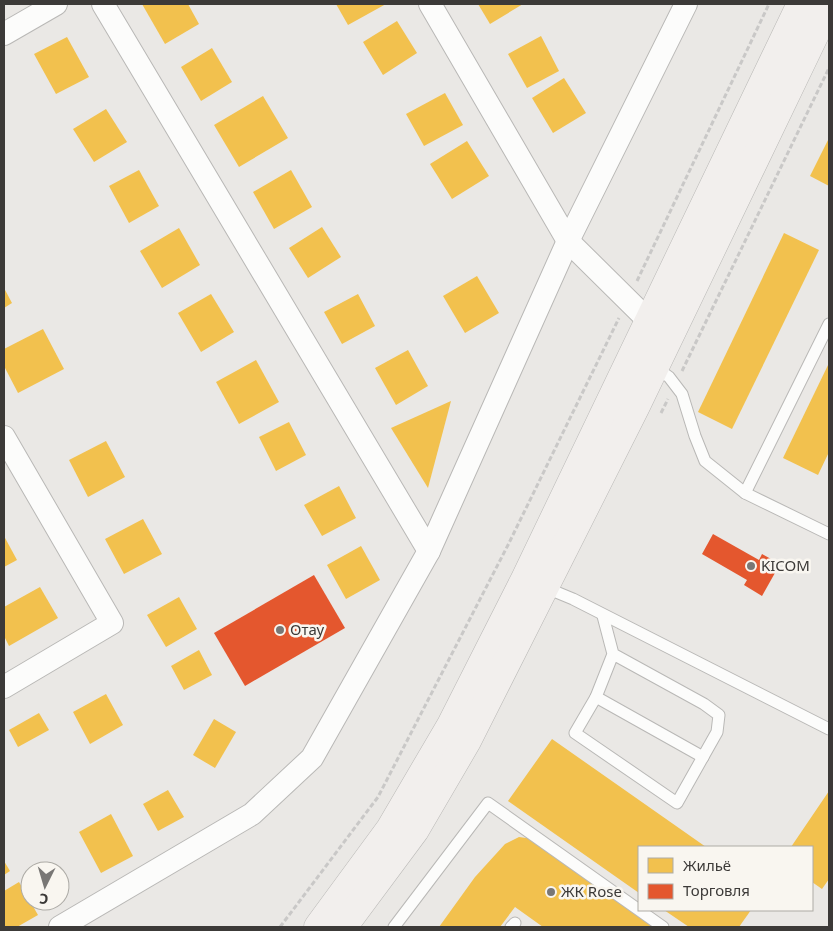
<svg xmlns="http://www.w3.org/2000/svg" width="833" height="931" font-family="'Noto Sans',sans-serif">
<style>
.homes{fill:#f2c14e}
.shops{fill:#e4572e}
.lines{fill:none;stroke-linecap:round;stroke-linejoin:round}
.lane-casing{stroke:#b9b8b6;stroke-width:13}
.street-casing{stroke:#b9b8b6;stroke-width:24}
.secondary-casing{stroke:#b9b8b6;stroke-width:29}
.path{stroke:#c9c8c7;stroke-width:3;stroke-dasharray:5 2.5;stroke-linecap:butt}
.lane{stroke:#fcfcfb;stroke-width:11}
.street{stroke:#fcfcfb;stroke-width:22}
.secondary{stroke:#f2efed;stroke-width:28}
.poi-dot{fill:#797775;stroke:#f9f6f0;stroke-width:2}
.labels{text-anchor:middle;stroke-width:5;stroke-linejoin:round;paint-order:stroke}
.poi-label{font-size:15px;fill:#3c3a38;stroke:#f9f6f0;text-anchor:start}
</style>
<rect width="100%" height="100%" fill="#eae8e5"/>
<g class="homes">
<polygon points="142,4 188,4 199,24 165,44"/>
<polygon points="336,4 386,4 348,25"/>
<polygon points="478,4 523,4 490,24"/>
<polygon points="397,21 417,53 383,75 363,42"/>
<polygon points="541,36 559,71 527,88 508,54"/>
<polygon points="67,37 89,77 56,94 34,54"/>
<polygon points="212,48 232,82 201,101 181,67"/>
<polygon points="564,78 586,113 553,133 532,98"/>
<polygon points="445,93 463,125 424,146 406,114"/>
<polygon points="263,96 288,138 239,167 214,125"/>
<polygon points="106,109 127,142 94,162 73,129"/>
<polygon points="829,138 829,186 810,176"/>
<polygon points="467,141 489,176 452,199 430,164"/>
<polygon points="139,170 159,206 129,223 109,186"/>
<polygon points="291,170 312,207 274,229 253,192"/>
<polygon points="322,227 341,257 308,278 289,248"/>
<polygon points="179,228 200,265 162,288 140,251"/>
<polygon points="784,233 819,250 732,429 698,412"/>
<polygon points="477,276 499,313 465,333 443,296"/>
<polygon points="4,288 12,303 4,308"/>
<polygon points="211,294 234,332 201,352 178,313"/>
<polygon points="358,294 375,326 342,344 324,312"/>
<polygon points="43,329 64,369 18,393 4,366 4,349"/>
<polygon points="408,350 428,386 396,405 375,368"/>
<polygon points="256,360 279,402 239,424 216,382"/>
<polygon points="829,363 829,452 818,475 783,458"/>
<polygon points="451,401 428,488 391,428"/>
<polygon points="289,422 306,455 276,471 259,437"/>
<polygon points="106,441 125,477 88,497 69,460"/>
<polygon points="339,486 356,518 322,536 304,505"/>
<polygon points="143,519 162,554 124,574 105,539"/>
<polygon points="4,536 17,560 4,567"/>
<polygon points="361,546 380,580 346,599 327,565"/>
<polygon points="40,587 58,618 9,646 4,636 4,607"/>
<polygon points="179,597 197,629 166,647 147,615"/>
<polygon points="199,650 212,675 184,690 171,666"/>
<polygon points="106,694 123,725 90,744 73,712"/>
<polygon points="39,713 49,730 18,747 9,730"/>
<polygon points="214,719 236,732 215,768 193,755"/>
<polygon points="552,739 706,847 639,847 639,893 508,801"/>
<polygon points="168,790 184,817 158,831 143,804"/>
<polygon points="829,791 829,879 822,889 812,882 812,847 791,847"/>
<polygon points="111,814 133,856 101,873 79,832"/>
<polygon points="519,837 533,839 655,927 543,927 515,907 500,927 439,927 475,877 505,844"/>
<polygon points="4,861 10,871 4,875"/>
<polygon points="19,882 38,915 17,927 4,927 4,891"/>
<polygon points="664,910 751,910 739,927 689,927"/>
</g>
<g class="shops">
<polygon points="713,534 759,560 762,554 780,564 762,596 744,585 747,580 702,554"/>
<polygon points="314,575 345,628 245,686 214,633"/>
</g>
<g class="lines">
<g class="lane-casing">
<g id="lane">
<polyline points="655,367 669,377 682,394 695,436 705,461 745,493 829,534"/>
<polyline points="745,493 829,324"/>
<polyline points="544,587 573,599 829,729"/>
<polyline points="603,616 613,654 596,697 575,733 677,803 717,732 719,715 704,704 613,654"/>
<polyline points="596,697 703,757"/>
<polyline points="394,927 488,803 663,927"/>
<polyline points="511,927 515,923"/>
</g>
</g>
<g class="street-casing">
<g id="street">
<polyline points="103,4 429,551"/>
<polyline points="430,4 568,241 660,332"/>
<polyline points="4,34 56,4"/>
<polyline points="4,437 112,623 4,687"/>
<polyline points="60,927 252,814 312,758 429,551 568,241 686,4"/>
</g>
</g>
<g class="secondary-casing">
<g id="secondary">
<polyline points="318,927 390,829 451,725 525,579 801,4"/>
<polyline points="343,927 415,830 467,741 636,406 829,5"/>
</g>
</g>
<g class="path">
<polyline points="637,281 769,4"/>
<polyline points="682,371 829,68"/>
<polyline points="661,413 668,399"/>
<polyline points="280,927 378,797 508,545 619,318"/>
</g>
<use href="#lane" class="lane"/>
<use href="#street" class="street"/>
<use href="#secondary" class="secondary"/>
</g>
<g class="poi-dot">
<circle cx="751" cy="566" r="5"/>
<circle cx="280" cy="630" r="5"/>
<circle cx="551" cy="892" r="5"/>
</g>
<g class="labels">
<g class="poi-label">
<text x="761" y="571">KICOM</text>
<text x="290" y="635">Отау</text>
<text x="561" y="897">ЖК Rose</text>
</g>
</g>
<rect width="833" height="931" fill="none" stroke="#3c3a38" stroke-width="10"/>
<rect x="638" y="846" width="175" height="65" fill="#f9f6f0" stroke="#adaba6"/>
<rect x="648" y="858" width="25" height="15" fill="#f2c14e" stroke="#adaba6"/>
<text x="683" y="871" font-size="15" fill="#3c3a38">Жильё</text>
<rect x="648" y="884" width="25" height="15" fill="#e4572e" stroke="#adaba6"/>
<text x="683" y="896" font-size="15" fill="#3c3a38">Торговля</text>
<g transform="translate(45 886) rotate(185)"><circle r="24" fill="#f9f6f0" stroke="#adaba6"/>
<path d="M0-4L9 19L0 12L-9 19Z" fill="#797775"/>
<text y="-8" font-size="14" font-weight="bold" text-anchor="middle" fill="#3c3a38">С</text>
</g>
</svg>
